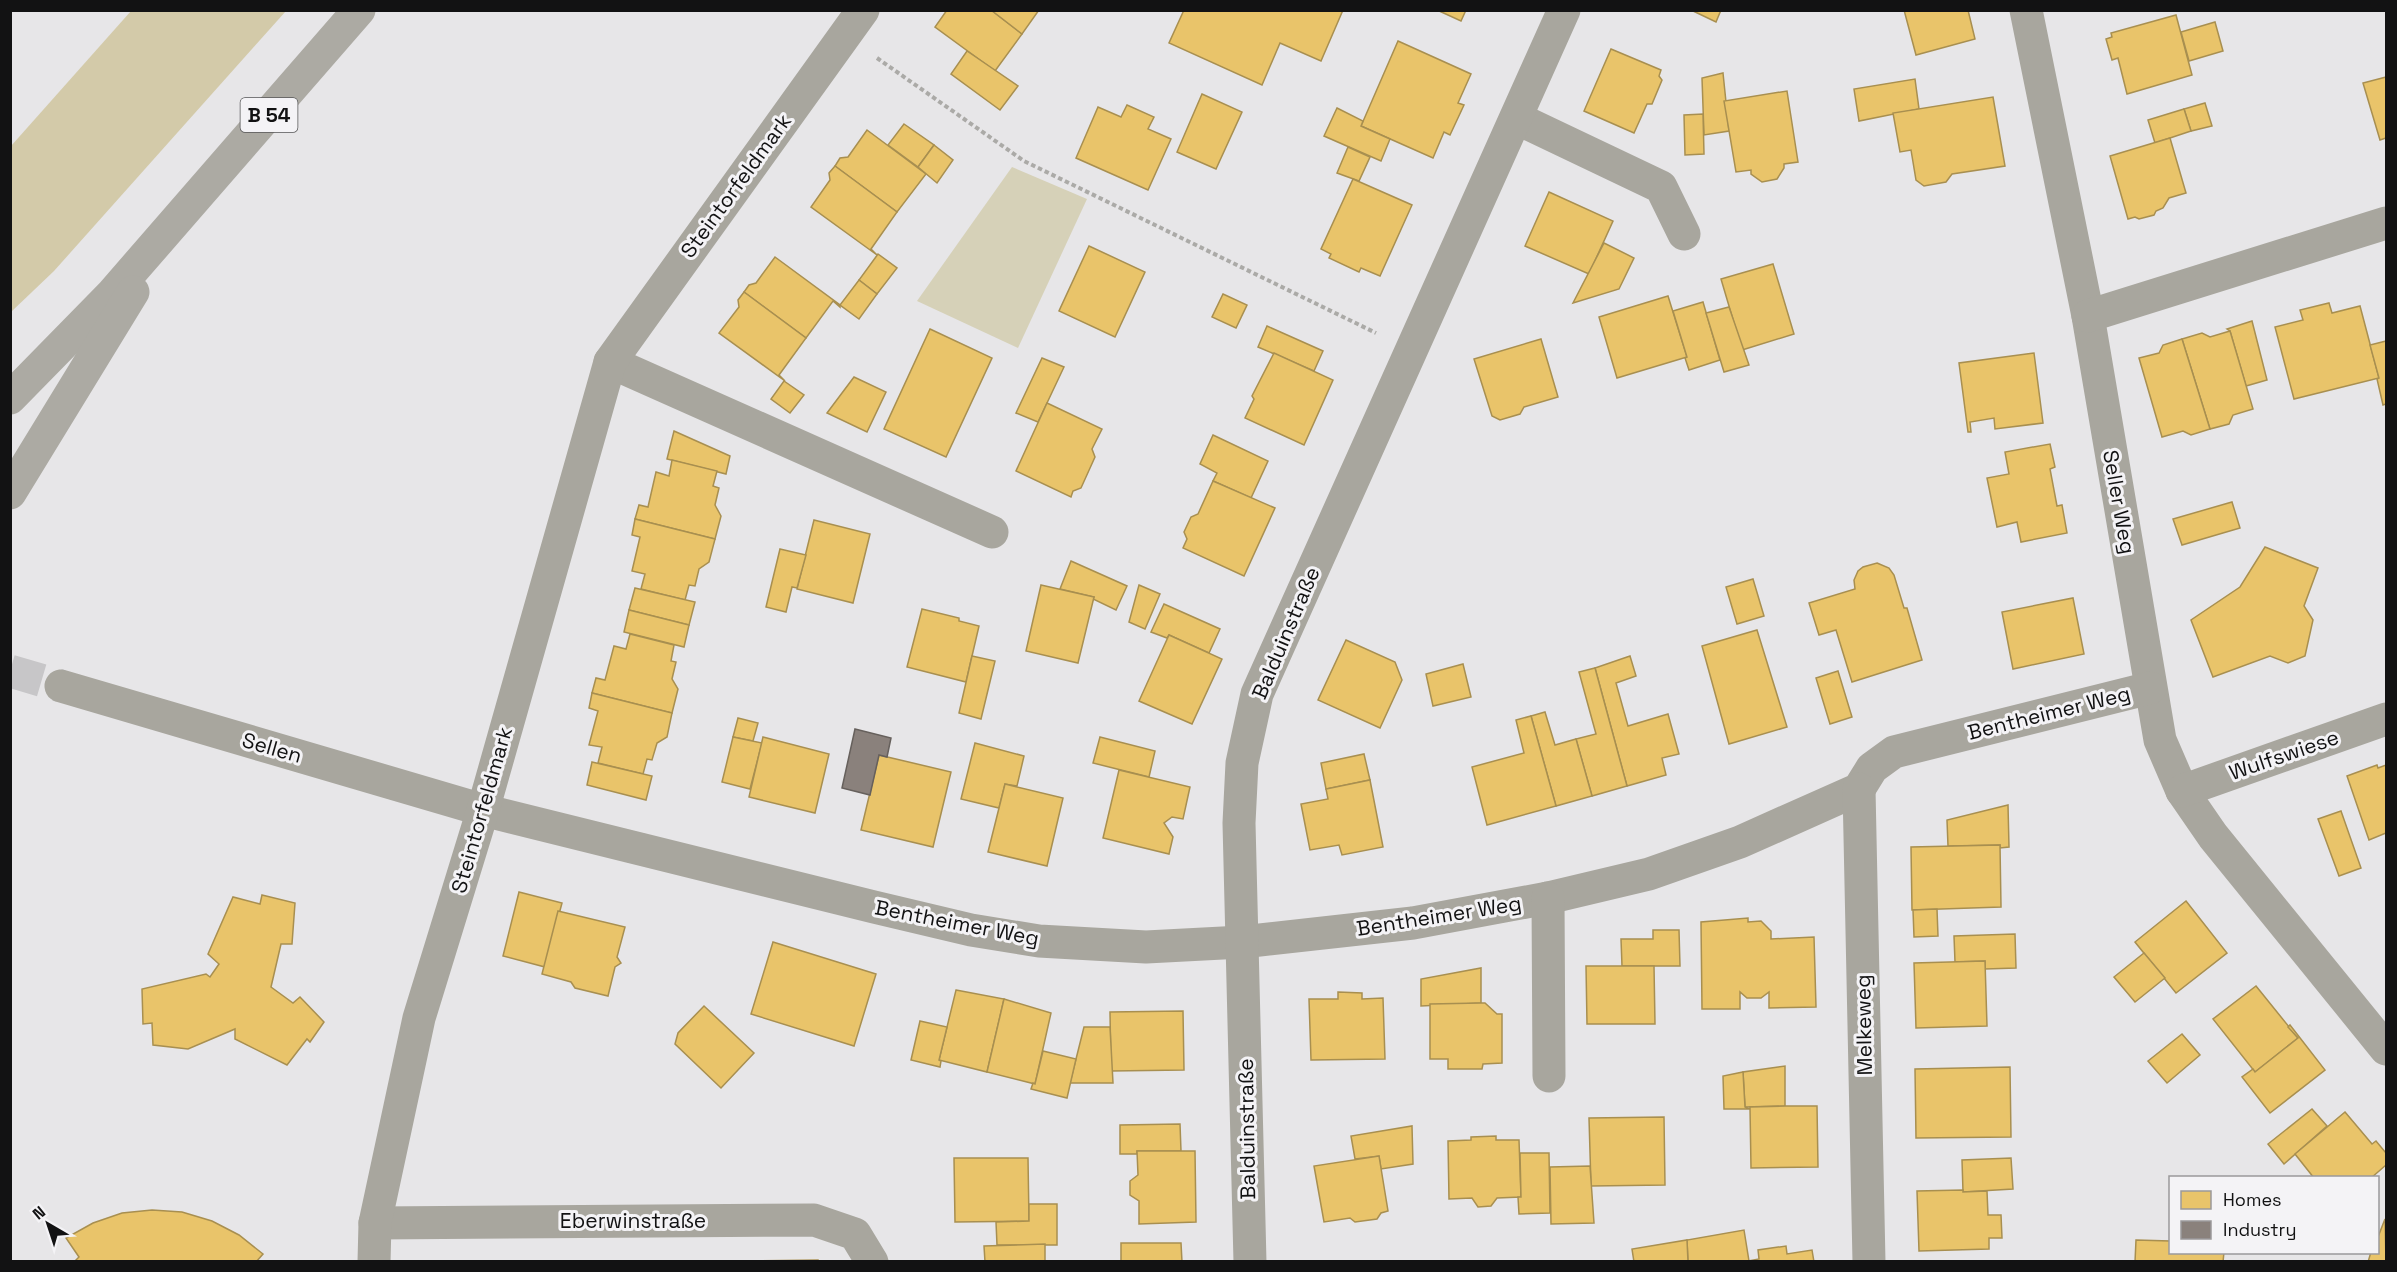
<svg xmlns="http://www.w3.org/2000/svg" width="2397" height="1272" font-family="'Space Grotesk',sans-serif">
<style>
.green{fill:#d6d1b8}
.forest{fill:#d3caa9}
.homes{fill:#e9c46a;stroke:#a88f50;stroke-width:1.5}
.industry{fill:#8a817c;stroke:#66605c;stroke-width:1.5}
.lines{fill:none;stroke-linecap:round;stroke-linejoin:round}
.minor-tunnel{stroke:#c7c6c8;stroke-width:33;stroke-dasharray:33 16;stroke-linecap:butt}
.path{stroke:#abaaa7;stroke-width:4;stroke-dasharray:4.5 3;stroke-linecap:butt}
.minor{stroke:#a8a69e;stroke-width:33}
.trunk{stroke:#acaaa3;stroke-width:33}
.labels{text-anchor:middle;stroke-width:6;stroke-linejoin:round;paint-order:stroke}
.shield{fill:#f4f3f6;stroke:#565657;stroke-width:1.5}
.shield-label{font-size:20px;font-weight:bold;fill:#121213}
.street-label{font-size:21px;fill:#121213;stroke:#f4f3f6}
</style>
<rect width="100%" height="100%" fill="#e7e6e8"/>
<polygon class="green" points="1012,167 1087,199 1018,348 917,301"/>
<polygon class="forest" points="131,11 286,11 54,271 11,312 11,146"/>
<g class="homes">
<polygon points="947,10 991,10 1022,34 995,71 935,27"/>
<polygon points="991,10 1039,10 1022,34"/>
<polygon points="1184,10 1343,10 1321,61 1280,43 1262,85 1169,43"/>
<polygon points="1437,10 1466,10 1461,21"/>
<polygon points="1691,10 1721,10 1716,22"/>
<polygon points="1904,10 1968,10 1975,39 1916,55"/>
<polygon points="2176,15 2192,75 2127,94 2118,58 2112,60 2106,39 2112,37 2111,33"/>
<polygon points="2215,22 2223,51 2189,61 2181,32"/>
<polygon points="1398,41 1471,74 1458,103 1464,105 1450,135 1444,132 1433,158 1361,126"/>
<polygon points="1611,49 1661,70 1659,76 1662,80 1652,104 1647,104 1634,133 1584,111"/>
<polygon points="967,51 1018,86 1000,110 951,74"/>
<polygon points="1723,73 1729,131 1704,135 1702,78"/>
<polygon points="2386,77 2386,138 2380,140 2363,83"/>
<polygon points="1915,79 1919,109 1859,121 1854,89"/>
<polygon points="1787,91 1798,162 1784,164 1784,168 1777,179 1762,182 1751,174 1751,170 1736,172 1724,101"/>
<polygon points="1202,94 1242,112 1216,169 1177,152"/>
<polygon points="1993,97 2005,166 1952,174 1946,182 1924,186 1916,180 1911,150 1900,152 1893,113"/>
<polygon points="2205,103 2212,126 2191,131 2184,109"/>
<polygon points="1127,105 1154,117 1148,129 1171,139 1148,190 1076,158 1098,107 1121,117"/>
<polygon points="1337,108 1363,121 1361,126 1390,139 1381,161 1324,136"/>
<polygon points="2184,109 2191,131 2155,143 2148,120"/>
<polygon points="1703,114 1704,154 1685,155 1684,115"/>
<polygon points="904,124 934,145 918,167 888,145"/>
<polygon points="867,130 926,174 897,212 835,166 840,158 848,157"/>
<polygon points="2170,138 2186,193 2169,198 2163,208 2156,211 2154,215 2139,219 2135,217 2128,219 2110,156"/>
<polygon points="934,145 953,160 937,183 918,167"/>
<polygon points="1348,147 1370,157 1359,181 1337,173"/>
<polygon points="835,166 897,212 871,249 877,255 811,207 830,180 829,173"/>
<polygon points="1353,179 1412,205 1380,276 1361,268 1359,272 1329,258 1331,254 1321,249"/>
<polygon points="1549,192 1613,221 1589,274 1525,246"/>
<polygon points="1604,243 1634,258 1619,289 1573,303"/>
<polygon points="1089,246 1145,272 1115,337 1059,311"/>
<polygon points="878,254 897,268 877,294 859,280"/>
<polygon points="775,257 840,305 840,307 833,301 806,338 744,292 749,285 756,283"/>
<polygon points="1773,264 1794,334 1742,350 1721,279"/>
<polygon points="859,280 877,294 859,319 840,305"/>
<polygon points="744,292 806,338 779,375 785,381 719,333 739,307 738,300"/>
<polygon points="1223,294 1247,305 1236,328 1212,317"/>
<polygon points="1668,296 1687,357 1617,378 1599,317"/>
<polygon points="1703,302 1720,360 1689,370 1685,358 1687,357 1673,311"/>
<polygon points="2329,303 2332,313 2360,306 2379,378 2294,399 2275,327 2303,320 2300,310"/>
<polygon points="1729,307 1749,365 1724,372 1706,313"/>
<polygon points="2252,321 2267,380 2246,386 2230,331 2227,329"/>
<polygon points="1267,326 1323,351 1314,371 1258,347"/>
<polygon points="930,329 992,358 946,457 884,429"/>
<polygon points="2230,331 2253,409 2233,415 2229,424 2210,429 2182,339 2202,333 2210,337"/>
<polygon points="1541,339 1558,397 1524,407 1520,414 1500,420 1492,416 1474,359"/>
<polygon points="2182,339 2210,429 2191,435 2183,431 2162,437 2139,358 2159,353 2163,345"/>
<polygon points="2386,341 2386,404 2383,405 2377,379 2379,378 2370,345"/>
<polygon points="1274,353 1333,380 1304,445 1245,418 1254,399 1252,396"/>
<polygon points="2034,353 2043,423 1995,429 1994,418 1970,422 1971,432 1968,432 1959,363"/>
<polygon points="1042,358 1064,367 1038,422 1016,413"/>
<polygon points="854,377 886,392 867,432 827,413"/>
<polygon points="784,381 804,395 790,413 771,399"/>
<polygon points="1047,403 1102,429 1092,449 1095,457 1081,488 1073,491 1071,497 1016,471"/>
<polygon points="674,431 730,456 726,474 667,459"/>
<polygon points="1213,435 1268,461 1251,498 1213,481 1217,473 1200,464"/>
<polygon points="2050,444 2055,467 2050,469 2057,506 2062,505 2067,533 2021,542 2017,522 1997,527 1987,478 2009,474 2005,452"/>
<polygon points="672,460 717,471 713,486 719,488 715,505 721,516 715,539 635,519 639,505 648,507 656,472 669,476"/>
<polygon points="1213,481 1275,508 1244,576 1183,548 1187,539 1184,532 1191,517 1198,514"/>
<polygon points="2232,502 2240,528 2182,545 2173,519"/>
<polygon points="635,519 715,539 709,562 699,569 695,586 689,585 685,600 641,589 645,574 632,571 640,537 632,535"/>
<polygon points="814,520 870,534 853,603 797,589"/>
<polygon points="2265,547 2318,568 2304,606 2313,620 2305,656 2288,663 2270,656 2213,677 2191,620 2240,587"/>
<polygon points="780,549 806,555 797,588 792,587 786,612 766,607"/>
<polygon points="1071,561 1127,586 1116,610 1093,599 1094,597 1060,589"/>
<polygon points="1877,563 1889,568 1894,575 1904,608 1907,608 1922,660 1852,682 1836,630 1819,635 1809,603 1855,589 1854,580 1858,571 1863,567"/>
<polygon points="1753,579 1764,616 1737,624 1726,587"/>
<polygon points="1041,585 1094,597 1078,663 1026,651"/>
<polygon points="1139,585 1160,594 1145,629 1129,622"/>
<polygon points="635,588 695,602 689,625 629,610"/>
<polygon points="2073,598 2084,654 2013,669 2002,612"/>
<polygon points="1164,604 1220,629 1209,653 1169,635 1167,638 1151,632"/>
<polygon points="922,609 959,618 959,621 979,626 966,682 907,667"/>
<polygon points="629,610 689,625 684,647 624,632"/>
<polygon points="1757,630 1787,727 1729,744 1702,646"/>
<polygon points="630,634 674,645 671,661 676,662 672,679 678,689 672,713 592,693 596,678 605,680 614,646 626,649"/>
<polygon points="1169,635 1222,659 1192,724 1139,701"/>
<polygon points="1346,640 1395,662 1402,680 1380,728 1318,700"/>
<polygon points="972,656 995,661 981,719 959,713"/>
<polygon points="1630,656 1636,676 1616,683 1628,726 1668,714 1679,754 1662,758 1666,775 1627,786 1595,668"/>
<polygon points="1463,664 1471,697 1433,706 1426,674"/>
<polygon points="1595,668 1627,786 1592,796 1576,739 1596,734 1579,672"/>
<polygon points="1838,671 1852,717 1830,724 1816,678"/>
<polygon points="592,693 672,713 667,737 657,743 652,760 647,759 643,774 598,763 602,747 589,745 598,711 589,708"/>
<polygon points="1545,712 1555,745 1576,739 1592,796 1556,806 1531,716"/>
<polygon points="1531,716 1556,806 1487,825 1472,767 1524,753 1516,720"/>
<polygon points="738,718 758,723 753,741 733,737"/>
<polygon points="733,737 762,743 750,789 722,782"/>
<polygon points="763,737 829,754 815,813 749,797"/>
<polygon points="1100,737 1155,751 1149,777 1093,763"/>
<polygon points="975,743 1024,756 1017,786 1005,784 999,808 961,799"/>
<polygon points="1364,754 1370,780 1326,789 1321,763"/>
<polygon points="879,755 951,772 933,847 861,830"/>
<polygon points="592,762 652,776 646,800 587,785"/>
<polygon points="2377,765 2378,768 2386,765 2386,833 2369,840 2347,776"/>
<polygon points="1119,770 1190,787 1183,819 1172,817 1164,823 1173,837 1169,854 1103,838"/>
<polygon points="1370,780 1383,847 1342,855 1339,845 1310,850 1301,804 1328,799 1326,789"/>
<polygon points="1005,784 1063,798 1047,866 988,852"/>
<polygon points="2008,805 2009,847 2000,848 2000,845 1948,846 1947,820"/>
<polygon points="2341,811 2361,868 2339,876 2318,819"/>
<polygon points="2000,845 2001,907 1912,910 1911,847"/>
<polygon points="519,892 562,903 545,967 503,956"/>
<polygon points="262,895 295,903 292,944 281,944 271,987 293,1003 300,997 324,1022 310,1042 307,1039 287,1065 235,1039 235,1029 188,1049 153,1045 152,1023 143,1024 142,989 206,974 210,977 219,964 208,954 233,897 260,904"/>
<polygon points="2186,901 2227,953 2176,993 2135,942"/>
<polygon points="1937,909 1938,936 1914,937 1913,910"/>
<polygon points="558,911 625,927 617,957 621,963 615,967 608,996 575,988 571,982 542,974"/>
<polygon points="1748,918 1748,922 1761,921 1771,931 1771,939 1814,937 1816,1007 1769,1008 1769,992 1761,998 1747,998 1740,992 1740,1009 1702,1009 1701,922"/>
<polygon points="1653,930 1679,930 1680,966 1622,966 1621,939 1653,939"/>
<polygon points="2015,934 2016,968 1985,969 1985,961 1955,962 1954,936"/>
<polygon points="773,942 876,974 854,1046 751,1014"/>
<polygon points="2144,953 2165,978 2135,1002 2114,977"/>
<polygon points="1985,961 1987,1026 1916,1028 1914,963"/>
<polygon points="1586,966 1654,966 1655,1024 1587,1024"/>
<polygon points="1481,968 1481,1003 1421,1006 1421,979"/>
<polygon points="2256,986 2298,1038 2255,1072 2213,1019"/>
<polygon points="956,990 1004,999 987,1072 939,1060"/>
<polygon points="1338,992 1362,993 1362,999 1383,998 1385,1059 1311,1060 1309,999 1338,999"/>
<polygon points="1004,999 1051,1013 1035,1084 987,1072"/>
<polygon points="1481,1003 1485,1003 1497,1014 1502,1014 1502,1063 1483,1064 1482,1069 1448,1069 1448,1059 1430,1059 1430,1004"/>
<polygon points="704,1006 754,1053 721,1088 675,1044 678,1033"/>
<polygon points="1183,1011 1184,1070 1111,1071 1110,1012"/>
<polygon points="920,1021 947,1027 939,1060 941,1061 940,1067 911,1060"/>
<polygon points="2290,1025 2325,1070 2270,1113 2242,1077 2253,1069 2255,1072 2298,1038 2288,1027"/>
<polygon points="1084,1027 1110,1027 1113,1083 1070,1083"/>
<polygon points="2182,1034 2200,1055 2167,1083 2148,1061"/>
<polygon points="1043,1051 1076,1059 1067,1098 1031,1089 1033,1083 1035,1084"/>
<polygon points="1785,1066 1785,1106 1745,1107 1743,1072"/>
<polygon points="2010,1067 2011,1137 1916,1138 1915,1069"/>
<polygon points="1743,1072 1745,1107 1750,1109 1724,1109 1723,1076"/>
<polygon points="1785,1106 1817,1106 1818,1167 1751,1168 1750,1107"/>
<polygon points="2312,1109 2327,1126 2284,1164 2268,1144"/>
<polygon points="2345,1112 2372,1144 2376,1141 2386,1153 2386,1165 2371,1178 2314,1178 2295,1154"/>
<polygon points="1664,1117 1665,1185 1591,1186 1589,1118"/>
<polygon points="1180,1124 1181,1151 1137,1151 1137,1154 1120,1154 1120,1125"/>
<polygon points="1412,1126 1413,1164 1381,1169 1379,1156 1355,1159 1351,1136"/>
<polygon points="1496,1136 1496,1140 1519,1140 1521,1197 1497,1198 1491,1206 1478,1207 1472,1198 1449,1199 1448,1141 1471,1140 1471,1137"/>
<polygon points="1137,1151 1195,1151 1196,1222 1139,1224 1139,1201 1130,1195 1130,1181 1138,1175"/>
<polygon points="1520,1153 1549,1153 1550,1213 1519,1214 1518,1197 1521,1197"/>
<polygon points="1379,1156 1388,1211 1381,1213 1377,1219 1355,1222 1350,1218 1324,1222 1314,1166"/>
<polygon points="954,1158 1028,1158 1029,1221 955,1222"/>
<polygon points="2011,1158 2013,1189 1963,1192 1962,1160"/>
<polygon points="1590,1166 1594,1223 1551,1224 1550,1167"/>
<polygon points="1963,1190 1963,1192 1987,1191 1988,1215 2001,1215 2002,1238 1989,1238 1989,1249 1919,1251 1917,1191"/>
<polygon points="1029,1204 1057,1204 1057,1245 997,1245 996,1222 1029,1221"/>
<polygon points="152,1210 182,1212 212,1221 239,1235 263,1254 256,1262 74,1262 79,1257 66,1238 93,1223 122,1213"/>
<polygon points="2385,1219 2386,1262 2368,1262 2371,1252 2378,1252 2378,1237"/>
<polygon points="1744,1230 1749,1261 1688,1262 1687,1240"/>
<polygon points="1687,1240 1688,1262 1634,1262 1632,1249"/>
<polygon points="2136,1240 2170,1241 2170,1252 2224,1252 2223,1262 2135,1262"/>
<polygon points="1121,1243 1181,1243 1182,1262 1121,1262"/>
<polygon points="1045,1244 1045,1262 985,1262 984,1246"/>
<polygon points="1786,1246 1787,1254 1812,1250 1814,1262 1743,1262 1759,1259 1758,1250"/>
<polygon points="818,1260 818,1262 747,1262 747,1261"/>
</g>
<polygon class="industry" points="855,729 891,738 887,757 879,755 870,795 842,788"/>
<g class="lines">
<polyline class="minor-tunnel" points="10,671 61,686"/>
<polyline class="path" points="877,58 1024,161 1376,333"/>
<g class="minor">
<polyline points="2026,10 2088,316 2160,740 2182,791 2213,836 2386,1049"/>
<polyline points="1516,118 1661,187 1684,234"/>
<polyline points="2088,316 2386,223"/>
<polyline points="610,362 992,532"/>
<polyline points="61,686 483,810 874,907 971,930 1039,941 1146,947 1242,942 1413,923 1548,898 1649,874 1740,842 1859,789 1872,768 1894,752 2150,688"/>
<polyline points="1859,789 1869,1262"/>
<polyline points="2182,791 2386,719"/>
<polyline points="1548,898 1549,1076"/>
<polyline points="375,1223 814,1220 855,1234 872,1262"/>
<polyline points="374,1262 375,1223 419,1018 483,810 610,362 863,10"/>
<polyline points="1250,1262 1239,823 1242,763 1257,694 1564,10"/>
</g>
<g class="trunk">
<polyline points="10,398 112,294 359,10"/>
<polyline points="10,493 133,292"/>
</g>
</g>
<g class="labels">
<rect class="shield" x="240.5" y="98" width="57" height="34" rx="4.5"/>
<g class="shield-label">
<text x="269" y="122">B 54</text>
</g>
<g class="street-label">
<text transform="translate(736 186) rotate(-54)" y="7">Steintorfeldmark</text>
<text transform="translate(2119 502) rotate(80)" y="7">Seller Weg</text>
<text transform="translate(1286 633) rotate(-67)" y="7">Balduinstraße</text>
<text transform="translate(2049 713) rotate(-14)" y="7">Bentheimer Weg</text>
<text transform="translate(272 748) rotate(16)" y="7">Sellen</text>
<text transform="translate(2284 755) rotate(-19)" y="7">Wulfswiese</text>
<text transform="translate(482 810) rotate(-74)" y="7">Steintorfeldmark</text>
<text transform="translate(1439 916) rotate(-9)" y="7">Bentheimer Weg</text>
<text transform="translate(957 923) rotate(11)" y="7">Bentheimer Weg</text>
<text transform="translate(1864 1025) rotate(-91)" y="7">Melkeweg</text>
<text transform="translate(1247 1129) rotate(-91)" y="7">Balduinstraße</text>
<text x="633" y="1228">Eberwinstraße</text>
</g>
</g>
<rect width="2397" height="1272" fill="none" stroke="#121213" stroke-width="24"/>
<rect x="2169" y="1176" width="210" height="78" fill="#f4f3f6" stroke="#9a999b" stroke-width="1.5"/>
<rect x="2181" y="1191" width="30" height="18" fill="#e9c46a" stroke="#9a999b" stroke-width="1.5"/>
<text x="2223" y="1206" font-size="18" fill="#121213">Homes</text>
<rect x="2181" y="1221" width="30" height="18" fill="#8a817c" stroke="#9a999b" stroke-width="1.5"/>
<text x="2223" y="1236" font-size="18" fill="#121213">Industry</text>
<g transform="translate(48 1224) rotate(321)" stroke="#f4f3f6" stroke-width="4.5" paint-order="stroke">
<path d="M0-4.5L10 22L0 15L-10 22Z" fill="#121213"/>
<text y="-9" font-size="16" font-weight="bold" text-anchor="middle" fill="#121213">N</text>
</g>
</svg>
